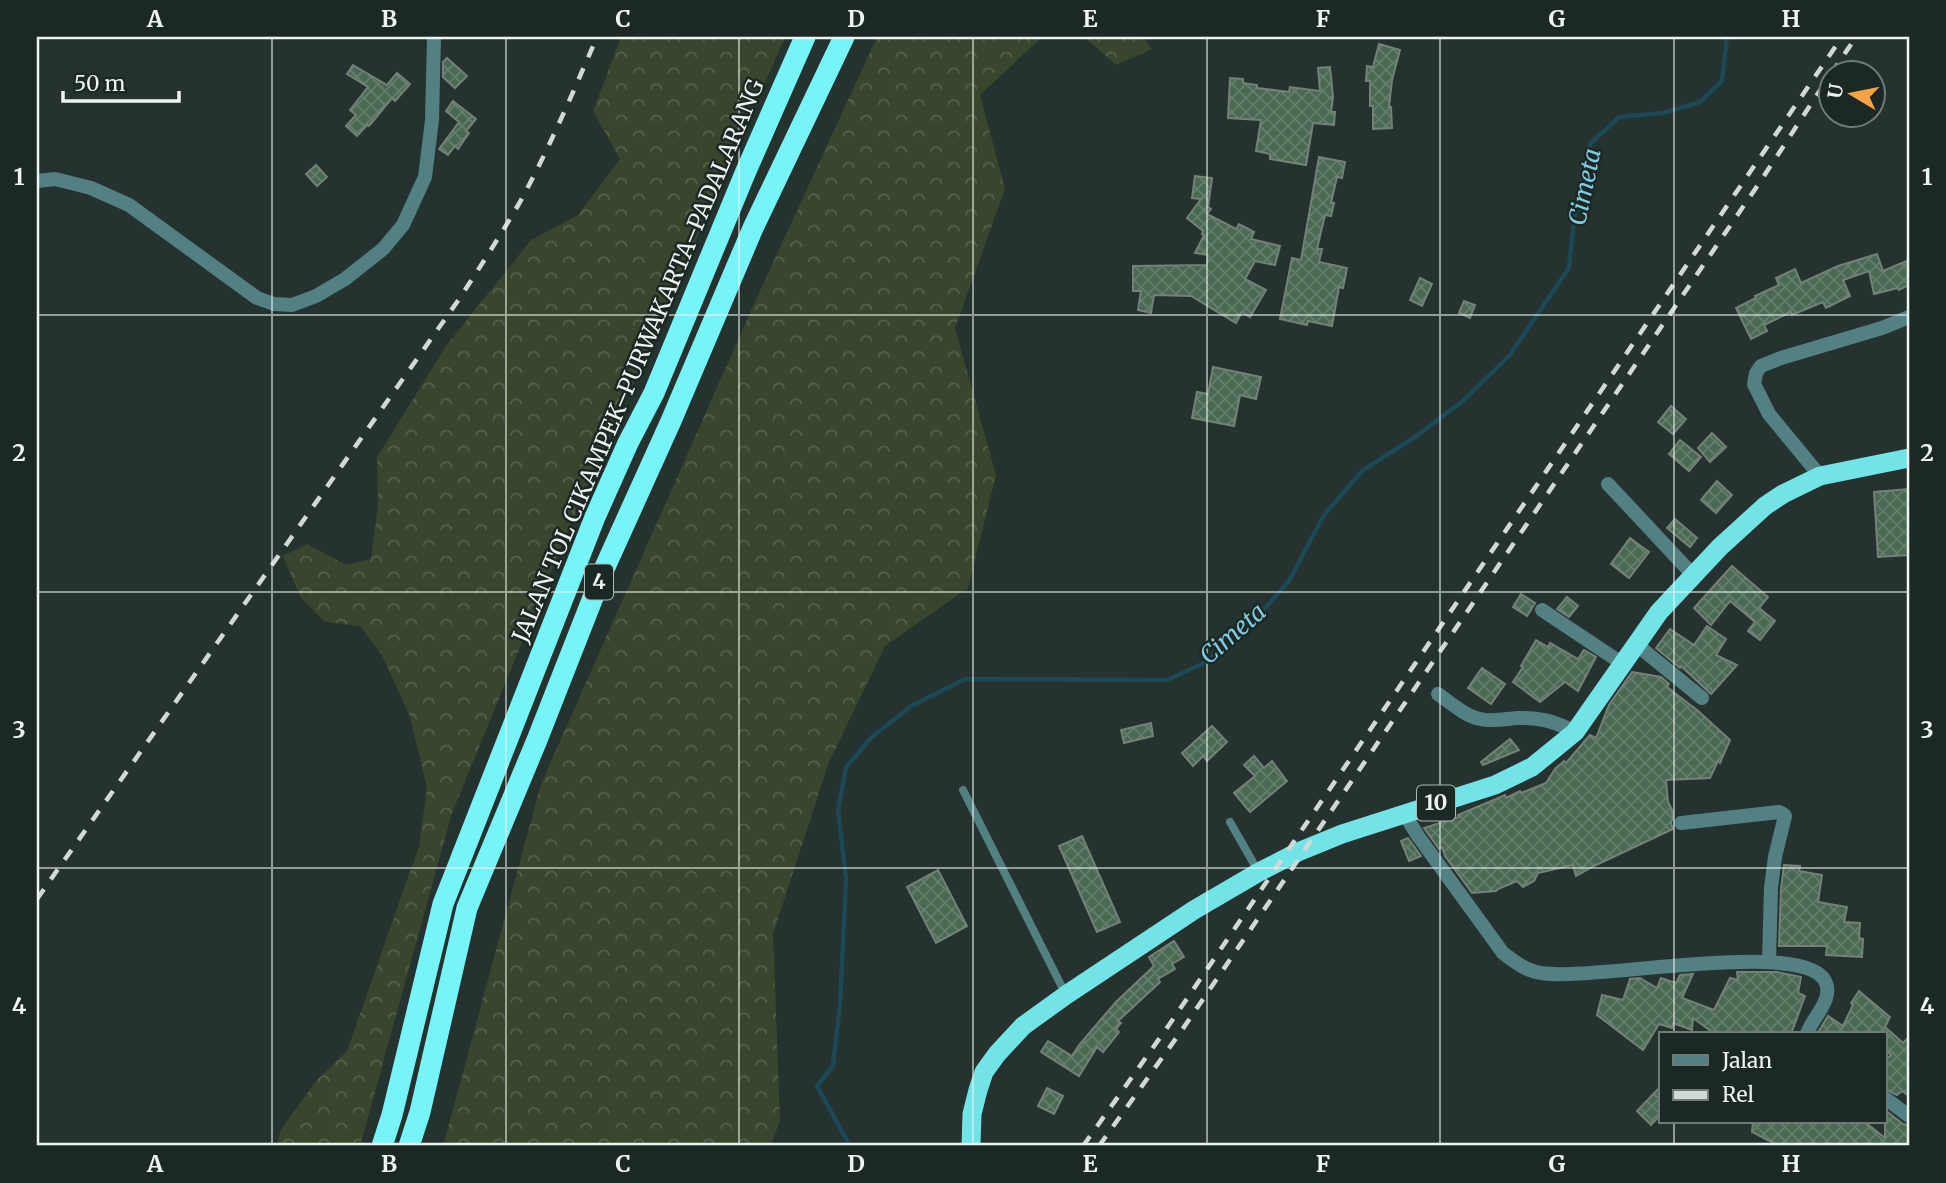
<svg xmlns="http://www.w3.org/2000/svg" width="1946" height="1183" font-family="Merriweather,serif">
<style>
.forest{fill:url(#forest-crowns)}
.lines{fill:none;stroke-linecap:round;stroke-linejoin:round}
.stream{stroke:#1d4855;stroke-width:4.5}
.building{fill:url(#building-cross-hatch);stroke:#758178;stroke-width:2}
.service{stroke:#538183;stroke-width:8}
.minor{stroke:#538183;stroke-width:14}
.trunk{stroke:#72e4e8;stroke-width:19}
.motorway{stroke:#77f4f8;stroke-width:21}
.rail{stroke:#d1d9d7;stroke-width:4.5;stroke-dasharray:12 12;stroke-linecap:butt}
.grid{fill:none;stroke:#edf5f3;stroke-width:2;stroke-opacity:0.55}
.labels{text-anchor:middle;stroke-width:5;stroke-linejoin:round;paint-order:stroke}
.shield{fill:#1c2825;stroke:#aeb8b5;stroke-width:2}
.shield-label{font-size:21px;font-weight:bold;fill:#edf5f3}
.street-label{font-size:23px;fill:#edf5f3;stroke:#1c2825}
.water-label{font-size:24px;font-style:italic;fill:#80cbe3;stroke:#1c2825}
.neatline{fill:none;stroke:#edf5f3;stroke-width:2.5}
.grid-label{font-size:23px;text-anchor:middle;font-weight:bold;fill:#edf5f3}
</style>
<defs>
<pattern id="forest-crowns" width="20" height="18" patternUnits="userSpaceOnUse" patternTransform="scale(1.75)"><rect width="20" height="18" fill="#39462e"/><path d="M2 6a3 3 0 1 1 6 0M12 15a3 3 0 1 1 6 0" fill="none" stroke="#56614d"/></pattern>
<pattern id="building-cross-hatch" width="8" height="8" patternUnits="userSpaceOnUse" patternTransform="scale(1.75)"><rect width="8" height="8" fill="#496953"/><path d="M0 0l8 8M0 8l8-8" fill="none" stroke="#647f6c"/></pattern>
</defs>
<rect width="100%" height="100%" fill="#25322f"/>
<g class="forest">
<polygon points="621,37 785,37 565,538 452,813 360,1146 277,1146 280,1131 316,1081 347,1051 419,846 427,788 410,717 382,655 360,626 325,622 301,598 283,556 307,544 346,565 371,559 378,506 377,457 446,346 531,240 578,215 620,159 593,111"/>
<polygon points="877,37 1042,37 980,95 1005,189 955,328 996,475 968,588 885,646 829,762 773,934 780,1120 771,1146 443,1146 541,784 754,304"/>
<polygon points="1085,37 1143,37 1152,49 1116,65"/>
</g>
<g class="lines">
<polyline class="stream" points="850,1146 817,1086 833,1066 840,1005 846,879 838,810 846,767 872,737 911,706 965,679 1167,680 1204,663 1248,627 1289,581 1324,515 1362,471 1418,435 1465,399 1509,356 1569,268 1574,220 1590,144 1619,117 1663,113 1700,102 1722,81 1727,37"/>
</g>
<g class="building">
<polygon points="1379,44 1400,50 1392,80 1389,107 1391,107 1392,128 1373,129 1373,106 1370,106 1370,81 1366,81 1367,66 1373,67"/>
<polygon points="447,58 467,76 455,88 443,77 443,62"/>
<polygon points="353,65 387,85 397,73 410,84 395,101 392,98 369,126 367,125 357,136 346,126 356,115 350,110 368,87 347,74"/>
<polygon points="1330,67 1333,97 1331,112 1335,112 1334,125 1313,123 1306,165 1270,159 1270,154 1256,151 1261,120 1228,118 1230,78 1243,79 1243,83 1257,85 1257,88 1289,92 1290,87 1320,91 1318,68"/>
<polygon points="453,101 476,119 466,131 469,133 458,149 455,146 448,155 439,149 459,122 446,111"/>
<polygon points="1319,157 1345,162 1342,178 1337,177 1331,203 1334,203 1331,216 1325,215 1317,249 1322,249 1319,262 1347,268 1343,288 1339,287 1332,326 1308,321 1307,325 1280,319 1292,258 1301,260"/>
<polygon points="316,165 327,177 317,186 306,174"/>
<polygon points="1195,176 1212,178 1208,207 1211,209 1207,214 1236,229 1239,224 1254,232 1251,239 1280,246 1275,265 1255,261 1245,279 1266,290 1250,317 1242,312 1236,323 1191,296 1154,295 1151,313 1138,310 1141,291 1133,291 1133,266 1207,265 1208,255 1195,253 1204,235 1202,234 1203,231 1187,218 1201,199 1192,198"/>
<polygon points="1877,254 1883,271 1909,260 1909,285 1899,290 1898,288 1874,294 1869,271 1843,280 1850,296 1826,308 1823,302 1792,315 1791,312 1764,325 1767,331 1751,339 1736,308 1756,298 1755,296 1779,285 1776,278 1795,269 1801,283 1838,266"/>
<polygon points="1420,278 1432,284 1422,306 1410,300"/>
<polygon points="1464,301 1475,305 1470,318 1459,313"/>
<polygon points="1213,367 1261,377 1256,399 1240,395 1234,426 1192,418 1197,392 1208,394"/>
<polygon points="1671,406 1686,419 1673,434 1658,422"/>
<polygon points="1712,433 1726,447 1710,462 1698,448"/>
<polygon points="1680,440 1701,457 1689,471 1669,454"/>
<polygon points="1717,481 1732,495 1716,513 1701,500"/>
<polygon points="1909,489 1909,555 1878,557 1874,492"/>
<polygon points="1675,519 1697,538 1690,547 1667,528"/>
<polygon points="1630,538 1649,552 1629,578 1611,564"/>
<polygon points="1732,566 1768,597 1759,608 1775,621 1760,640 1748,631 1755,622 1730,601 1711,625 1694,608"/>
<polygon points="1521,594 1535,603 1527,616 1513,607"/>
<polygon points="1567,597 1578,606 1569,617 1557,609"/>
<polygon points="1707,626 1726,639 1716,655 1737,665 1711,694 1681,666 1680,668 1656,648 1670,629 1694,645"/>
<polygon points="1536,640 1548,647 1550,643 1578,659 1584,650 1596,657 1578,691 1565,682 1540,702 1513,682 1523,667 1521,666"/>
<polygon points="1482,668 1505,684 1491,704 1468,688"/>
<polygon points="1632,672 1661,677 1669,684 1667,687 1697,710 1730,740 1720,763 1718,761 1710,778 1666,780 1668,802 1672,810 1673,818 1671,823 1673,829 1594,866 1576,876 1573,865 1538,873 1534,881 1523,887 1517,881 1498,889 1496,891 1472,893 1445,856 1442,847 1439,849 1424,828 1459,817 1458,815 1505,795 1506,798 1520,791 1521,793 1546,783 1555,769 1564,761 1566,763 1590,735 1596,738 1609,705"/>
<polygon points="1151,723 1153,736 1124,743 1121,730"/>
<polygon points="1212,726 1227,742 1207,761 1203,756 1193,766 1182,753"/>
<polygon points="1510,739 1519,750 1483,765 1481,762"/>
<polygon points="1254,756 1264,768 1272,761 1287,781 1250,812 1234,793 1255,776 1244,765"/>
<polygon points="1082,836 1120,922 1097,932 1059,846"/>
<polygon points="1408,838 1421,856 1409,861 1401,841"/>
<polygon points="1784,865 1800,866 1799,871 1822,875 1818,902 1847,907 1844,922 1860,923 1859,938 1863,939 1862,957 1826,955 1827,946 1779,946 1781,889"/>
<polygon points="938,870 967,926 936,943 907,887"/>
<polygon points="1174,941 1184,957 1172,964 1175,969 1158,979 1160,982 1118,1021 1121,1023 1116,1029 1119,1032 1103,1052 1097,1047 1079,1076 1041,1052 1048,1041 1072,1056 1079,1045 1116,1002 1154,966 1149,957"/>
<polygon points="1737,972 1777,972 1801,977 1798,993 1805,996 1791,1034 1715,1034 1693,1018 1692,1030 1673,1023 1672,1028 1659,1024 1643,1050 1597,1015 1602,995 1623,1000 1630,979 1640,978 1657,988 1661,978 1676,983 1680,975 1693,974 1682,998 1714,1010 1730,978 1738,980"/>
<polygon points="1859,991 1890,1017 1885,1027 1903,1043 1909,1037 1909,1096 1902,1091 1897,1095 1885,1089 1885,1060 1891,1055 1885,1049 1885,1034 1817,1034 1828,1016 1843,1026 1853,1005 1851,1003"/>
<polygon points="1661,1086 1661,1114 1651,1125 1637,1111"/>
<polygon points="1047,1088 1063,1096 1054,1114 1038,1106"/>
<polygon points="1885,1110 1903,1124 1909,1125 1909,1146 1779,1146 1752,1132 1753,1122 1865,1122 1885,1138"/>
</g>
<g class="lines">
<g class="service">
<polyline points="963,790 1066,995"/>
<polyline points="1230,822 1258,871"/>
</g>
<g class="minor">
<polyline points="37,181 55,179 91,188 129,205 257,298 274,304 292,305 316,296 345,279 383,249 403,225 425,177 432,120 434,37"/>
<polyline points="1820,476 1769,414 1754,384 1756,373 1761,366 1781,358 1882,328 1909,317"/>
<polyline points="1608,484 1693,575"/>
<polyline points="1542,610 1623,664"/>
<polyline points="1637,645 1702,698"/>
<path d="M 1438,694 C 1451,703 1465,716 1480,719 C 1492,722 1505,719 1518,718 C 1540,717 1556,722 1575,732"/>
<path d="M 1404,813 L 1418,836 L 1503,953 C 1515,962 1526,971 1541,973 C 1590,982 1802,938 1825,981 C 1835,999 1811,1019 1807,1034"/>
<polyline points="1681,823 1779,812 1783,814 1785,816 1775,857 1771,888 1769,961"/>
<polyline points="1885,1098 1909,1116"/>
</g>
<polyline class="trunk" points="971,1146 972,1114 978,1090 984,1072 997,1054 1023,1026 1066,995 1194,910 1259,872 1298,852 1342,834 1495,785 1532,767 1575,732 1659,612 1720,547 1765,506 1783,494 1820,476 1909,458"/>
<g class="motorway">
<polyline points="382,1146 392,1115 443,904 595,517 628,443 654,393 746,171 805,37"/>
<polyline points="409,1146 420,1112 467,908 537,740 605,567 671,421 753,228 844,37"/>
</g>
<g class="rail">
<polyline points="1831,74 1856,37"/>
<path d="M 37,899 L 457,302 C 479,269 500,236 520,202 C 549,149 573,92 597,37"/>
<polyline points="1083,1146 1169,1025 1842,37"/>
<polyline points="1099,1146 1182,1030 1762,179 1830,75"/>
</g>
</g>
<path class="grid" d="M 272,37 L 272,1146M 506,37 L 506,1146M 739,37 L 739,1146M 973,37 L 973,1146M 1207,37 L 1207,1146M 1440,37 L 1440,1146M 1674,37 L 1674,1034M 37,315 L 1909,315M 37,592 L 1909,592M 37,868 L 1909,868M 1674,1122 L 1674,1146"/>
<g class="labels">
<g class="shield">
<rect x="585" y="564.5" width="28" height="35" rx="5"/>
<rect x="1417" y="785.5" width="38" height="35" rx="5"/>
</g>
<g class="shield-label">
<text x="599" y="589">4</text>
<text x="1436" y="810">10</text>
</g>
<g class="street-label">
<text transform="translate(638 361) rotate(-67)" y="8">JALAN TOL CIKAMPEK–PURWAKARTA–PADALARANG</text>
</g>
<g class="water-label">
<text transform="translate(1585 187) rotate(-78)" y="8">Cimeta</text>
<text transform="translate(1233 634) rotate(-41)" y="8">Cimeta</text>
</g>
</g>
<rect width="1946" height="1183" fill="none" stroke="#1c2825" stroke-width="77"/>
<rect x="1659" y="1032" width="228" height="91" fill="#1c2825" stroke="#707a77" stroke-width="2"/>
<rect x="1673" y="1055" width="35" height="10" fill="#538183" stroke="#707a77" stroke-width="2"/>
<text x="1722" y="1068" font-size="21" fill="#edf5f3">Jalan</text>
<rect x="1673" y="1090" width="35" height="10" fill="#d1d9d7" stroke="#707a77" stroke-width="2"/>
<text x="1722" y="1102" font-size="21" fill="#edf5f3">Rel</text>
<g transform="translate(1852 94) rotate(280)"><circle r="33" fill="#1c2825" stroke="#707a77" stroke-width="2"/>
<path d="M0-5L12 26L0 18L-12 26Z" fill="#f6a247"/>
<text y="-10" font-size="19" font-weight="bold" text-anchor="middle" fill="#edf5f3">U</text>
</g>
<path d="M63 91v10h116v-10" fill="none" stroke="#edf5f3" stroke-width="3.5"/>
<text x="74" y="91" font-size="21" fill="#edf5f3" stroke="#1c2825" stroke-width="5" paint-order="stroke">50 m</text>
<rect x="38" y="38" width="1870" height="1106" class="neatline"/>
<g class="grid-label">
<text x="155" y="27">A</text>
<text x="389" y="27">B</text>
<text x="623" y="27">C</text>
<text x="856" y="27">D</text>
<text x="1090" y="27">E</text>
<text x="1323" y="27">F</text>
<text x="1557" y="27">G</text>
<text x="1791" y="27">H</text>
<text x="19" y="185">1</text>
<text x="1927" y="185">1</text>
<text x="19" y="461">2</text>
<text x="1927" y="461">2</text>
<text x="19" y="738">3</text>
<text x="1927" y="738">3</text>
<text x="19" y="1014">4</text>
<text x="1927" y="1014">4</text>
<text x="155" y="1172">A</text>
<text x="389" y="1172">B</text>
<text x="623" y="1172">C</text>
<text x="856" y="1172">D</text>
<text x="1090" y="1172">E</text>
<text x="1323" y="1172">F</text>
<text x="1557" y="1172">G</text>
<text x="1791" y="1172">H</text>
</g>
</svg>
